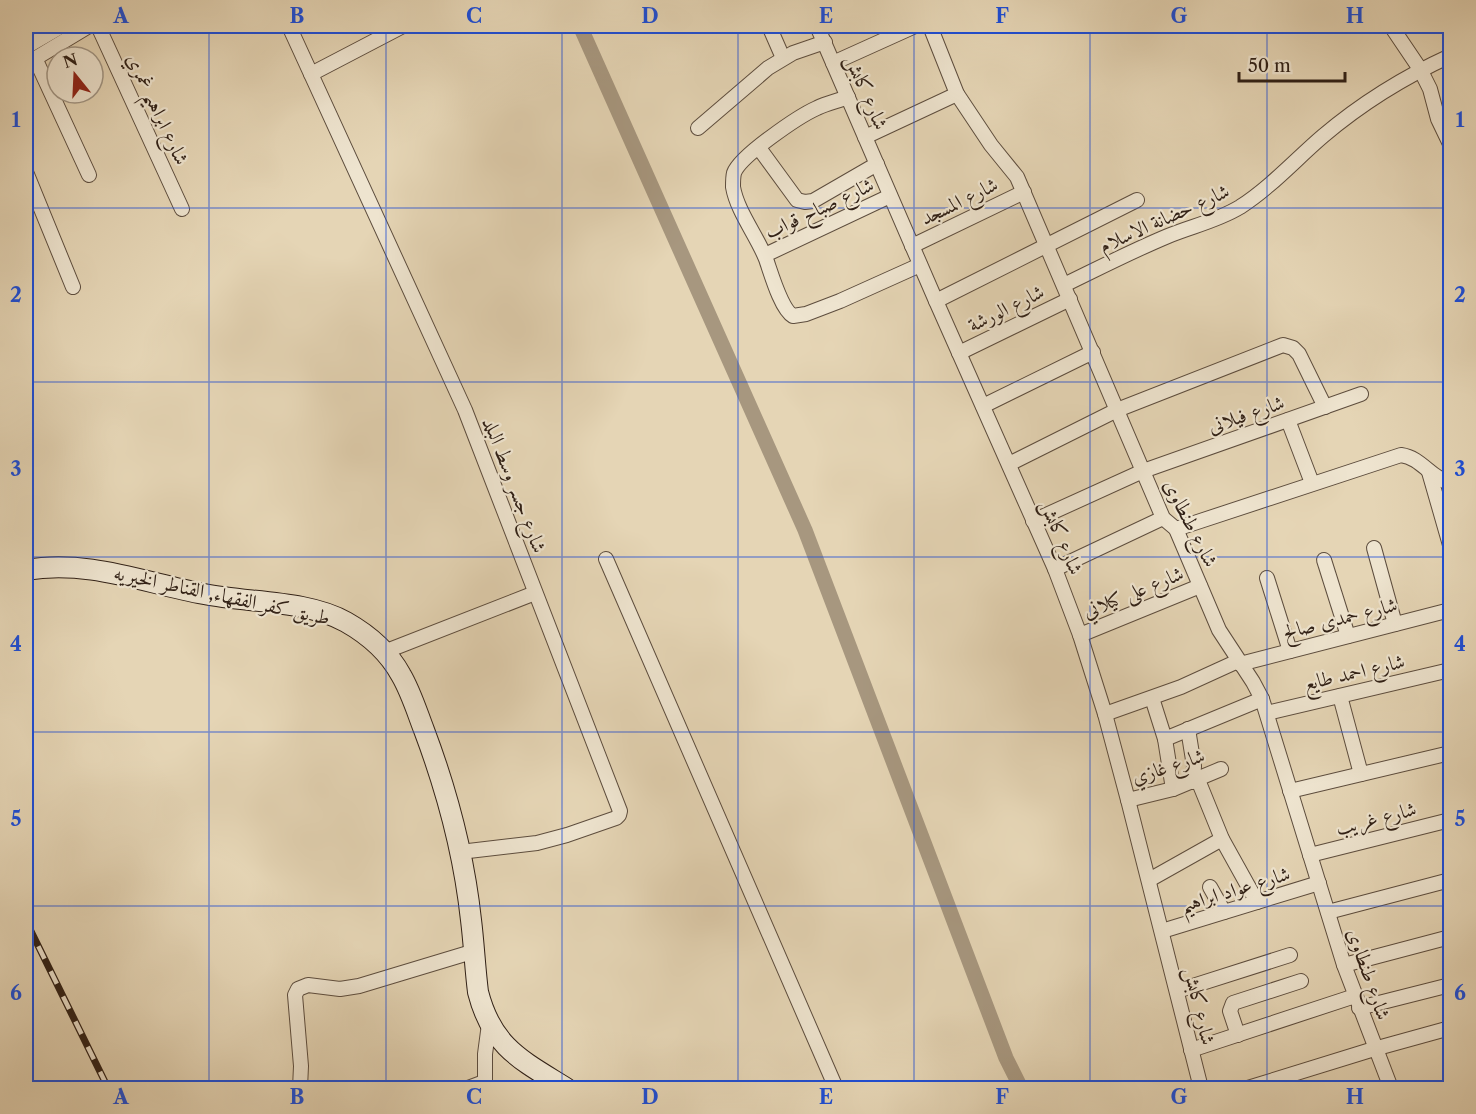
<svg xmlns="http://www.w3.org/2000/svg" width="1476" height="1114" font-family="'Libre Caslon Text',Amiri,serif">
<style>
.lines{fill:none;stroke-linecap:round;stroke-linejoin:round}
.canal{stroke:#a7977f;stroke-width:15}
.street-casing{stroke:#5d4d3e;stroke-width:16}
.secondary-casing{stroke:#302016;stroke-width:22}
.street{stroke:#eee4cf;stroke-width:14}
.secondary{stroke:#eee4cf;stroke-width:20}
.rail-casing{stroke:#302016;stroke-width:7}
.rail{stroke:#eee4cf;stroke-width:4.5;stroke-dasharray:14;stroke-linecap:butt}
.grid{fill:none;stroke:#1d4ed8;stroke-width:1.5;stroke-opacity:0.55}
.labels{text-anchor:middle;stroke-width:4.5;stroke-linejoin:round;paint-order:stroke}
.street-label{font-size:20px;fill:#302016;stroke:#eee4cf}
.neatline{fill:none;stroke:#1d4ed8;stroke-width:2}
.grid-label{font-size:20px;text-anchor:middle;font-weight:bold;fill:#1d4ed8}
</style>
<rect width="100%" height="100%" fill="#e5d5b5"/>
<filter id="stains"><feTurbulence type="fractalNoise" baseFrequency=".00333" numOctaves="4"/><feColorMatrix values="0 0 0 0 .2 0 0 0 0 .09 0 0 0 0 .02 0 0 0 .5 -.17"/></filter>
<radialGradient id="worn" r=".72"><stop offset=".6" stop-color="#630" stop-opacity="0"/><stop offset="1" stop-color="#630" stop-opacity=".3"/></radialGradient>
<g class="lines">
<polyline class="canal" points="580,26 805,530 1006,1058 1021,1088"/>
<g class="street-casing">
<g id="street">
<polyline points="98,26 182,209"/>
<polyline points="289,26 465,410 620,811 619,815 616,818 567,835 537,843 460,852"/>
<polyline points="769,26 783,58"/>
<polyline points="817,26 936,301 1055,569 1080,635 1105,714 1128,800 1201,1088"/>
<polyline points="930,26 957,94 991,145 1017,177 1163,518 1176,529 1219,630 1253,682 1262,699 1344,965 1391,1088"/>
<polyline points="1391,26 1420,69 1430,89 1438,119 1450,144"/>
<polyline points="26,47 62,26"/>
<polyline points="35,58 89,175"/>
<polyline points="833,63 915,26"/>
<polyline points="26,64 89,26"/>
<polyline points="311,74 403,26"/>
<path d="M 848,97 C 838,101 827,103 817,108 C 799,116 740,156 734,173 C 733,177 733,183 733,187 C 737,211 757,236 766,259 C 771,273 781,309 793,316 L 806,314 L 840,301 L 920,265"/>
<polyline points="698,128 768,68 793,53 825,42"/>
<polyline points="865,137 957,94"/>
<polyline points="759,148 797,200 805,202 813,201 877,164"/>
<polyline points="26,172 73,287"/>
<polyline points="912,246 1024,192"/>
<polyline points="765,255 890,196"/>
<path d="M 1064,285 C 1099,268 1132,251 1168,236 C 1192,226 1217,221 1240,207 C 1271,187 1295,160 1323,136 C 1362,103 1404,77 1450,56"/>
<polyline points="936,301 1137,200"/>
<polyline points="959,353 1070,299"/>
<polyline points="1450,379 1450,381"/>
<polyline points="983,406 1093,352"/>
<polyline points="1288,420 1312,483"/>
<polyline points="1009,464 1117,410 1283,345 1293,348 1299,354 1325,407"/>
<polyline points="1429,472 1450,545"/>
<polyline points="1033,521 1143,471 1361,394"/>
<path d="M 1176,529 L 1401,455 C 1422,458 1430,478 1450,483"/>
<polyline points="1374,548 1395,624"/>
<polyline points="606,559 836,1088"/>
<polyline points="1324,560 1348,636"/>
<polyline points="1055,569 1163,518"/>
<polyline points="1267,578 1290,651"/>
<polyline points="1080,635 1200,586"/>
<polyline points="384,652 535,593"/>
<polyline points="1240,664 1450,610"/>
<polyline points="1340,696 1361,774"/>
<polyline points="1152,698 1165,739 1173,789"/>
<polyline points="1267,713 1450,670"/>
<polyline points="1105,714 1181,687 1238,661"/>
<polyline points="1188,729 1194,766 1193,782"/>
<polyline points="1165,739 1262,699"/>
<polyline points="1198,780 1222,839 1257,902"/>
<polyline points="1290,791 1450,753"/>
<polyline points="1128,800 1173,789 1221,769"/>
<polyline points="1310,855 1450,820"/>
<polyline points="1149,880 1222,839"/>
<polyline points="1210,887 1224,912"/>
<polyline points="1328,912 1450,880"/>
<polyline points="1162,931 1319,883"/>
<polyline points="1344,965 1450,937"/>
<polyline points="1177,991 1290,955"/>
<polyline points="1359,1008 1450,985"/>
<polyline points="1238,1035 1230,1011 1233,1003 1301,981"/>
<polyline points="1191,1050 1355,996"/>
<polyline points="300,1088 301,1066 295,995 298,989 308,985 340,989 359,986 475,951"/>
<polyline points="468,1088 484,1082"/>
<polyline points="485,1088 485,1054 489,1024"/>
<polyline points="1248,1088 1374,1049 1450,1028"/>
</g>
</g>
<g class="secondary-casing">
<path id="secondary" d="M 26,570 C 87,559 145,583 204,594 C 249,603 307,600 346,622 C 369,635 389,653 401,675 C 411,692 417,712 424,730 C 447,791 464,855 471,920 C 474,944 475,968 478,992 C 492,1047 521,1060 566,1088"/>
</g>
<use href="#street" class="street"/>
<use href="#secondary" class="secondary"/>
<g class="rail-casing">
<polyline id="rail" points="26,921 108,1088"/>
</g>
<use href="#rail" class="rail"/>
</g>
<path class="grid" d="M 209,26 L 209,1088M 386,26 L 386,1088M 562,26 L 562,1088M 738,26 L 738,1088M 914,26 L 914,1088M 1090,26 L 1090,1088M 1267,26 L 1267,1088M 26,208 L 1450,208M 26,382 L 1450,382M 26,557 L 1450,557M 26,732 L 1450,732M 26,906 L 1450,906"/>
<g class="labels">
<g class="street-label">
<text transform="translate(867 92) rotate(67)" y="7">شارع كابش</text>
<text transform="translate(158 109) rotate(65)" y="7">شارع ابراهيم غمري</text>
<text transform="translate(959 201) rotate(-26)" y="7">شارع المسجد</text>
<text transform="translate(819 208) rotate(-25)" y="7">شارع صباح قواب</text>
<text transform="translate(1164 218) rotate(-24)" y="7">شارع حضانة الاسلام</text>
<text transform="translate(1006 308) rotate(-26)" y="7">شارع الورشة</text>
<text transform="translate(1246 414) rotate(-19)" y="7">شارع فيلانى</text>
<text transform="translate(515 485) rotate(69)" y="7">شارع جسر وسط البلد</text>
<text transform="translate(1191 523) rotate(63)" y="7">شارع طنطاوى</text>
<text transform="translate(1062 537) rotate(67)" y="7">شارع كابش</text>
<text transform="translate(1133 592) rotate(-22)" y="7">شارع على كيلاني</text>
<text transform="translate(222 595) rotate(12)" y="7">طريق كفر الفقهاء, القناطر الخيريه</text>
<text transform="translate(1340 618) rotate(-14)" y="7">شارع حمدى صالح</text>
<text transform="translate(1354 672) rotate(-13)" y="7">شارع احمد طايع</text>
<text transform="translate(1168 766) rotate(-18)" y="7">شارع غازي</text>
<text transform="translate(1376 818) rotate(-14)" y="7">شارع غريب</text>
<text transform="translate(1235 889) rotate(-17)" y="7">شارع عواد ابراهيم</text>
<text transform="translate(1369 974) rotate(71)" y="7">شارع طنطاوى</text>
<text transform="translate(1200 1006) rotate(77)" y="7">شارع كابش</text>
</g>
</g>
<rect width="1476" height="1114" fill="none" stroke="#e5d5b5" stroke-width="66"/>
<g transform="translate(75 75) rotate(342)"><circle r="28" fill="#eee4cf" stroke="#a29685" stroke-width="1.5"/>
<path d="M0-4.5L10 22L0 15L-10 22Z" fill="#8f2418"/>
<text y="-9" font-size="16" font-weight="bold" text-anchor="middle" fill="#302016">N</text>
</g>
<path d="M1239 72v9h106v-9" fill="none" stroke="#302016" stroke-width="3"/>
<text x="1248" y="72" font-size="18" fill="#302016" stroke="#eee4cf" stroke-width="4.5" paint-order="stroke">50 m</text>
<rect x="33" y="33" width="1410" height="1048" class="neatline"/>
<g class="grid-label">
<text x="121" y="23">A</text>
<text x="297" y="23">B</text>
<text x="474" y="23">C</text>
<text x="650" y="23">D</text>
<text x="826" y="23">E</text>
<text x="1002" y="23">F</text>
<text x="1179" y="23">G</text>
<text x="1355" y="23">H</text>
<text x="16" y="127">1</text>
<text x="1460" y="127">1</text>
<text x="16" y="302">2</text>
<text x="1460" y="302">2</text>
<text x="16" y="476">3</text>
<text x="1460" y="476">3</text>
<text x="16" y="651">4</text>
<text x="1460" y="651">4</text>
<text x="16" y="826">5</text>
<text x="1460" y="826">5</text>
<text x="16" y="1000">6</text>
<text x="1460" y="1000">6</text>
<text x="121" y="1104">A</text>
<text x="297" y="1104">B</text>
<text x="474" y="1104">C</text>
<text x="650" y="1104">D</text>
<text x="826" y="1104">E</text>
<text x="1002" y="1104">F</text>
<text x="1179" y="1104">G</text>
<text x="1355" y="1104">H</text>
</g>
<rect width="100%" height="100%" filter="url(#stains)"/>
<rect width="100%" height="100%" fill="url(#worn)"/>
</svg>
